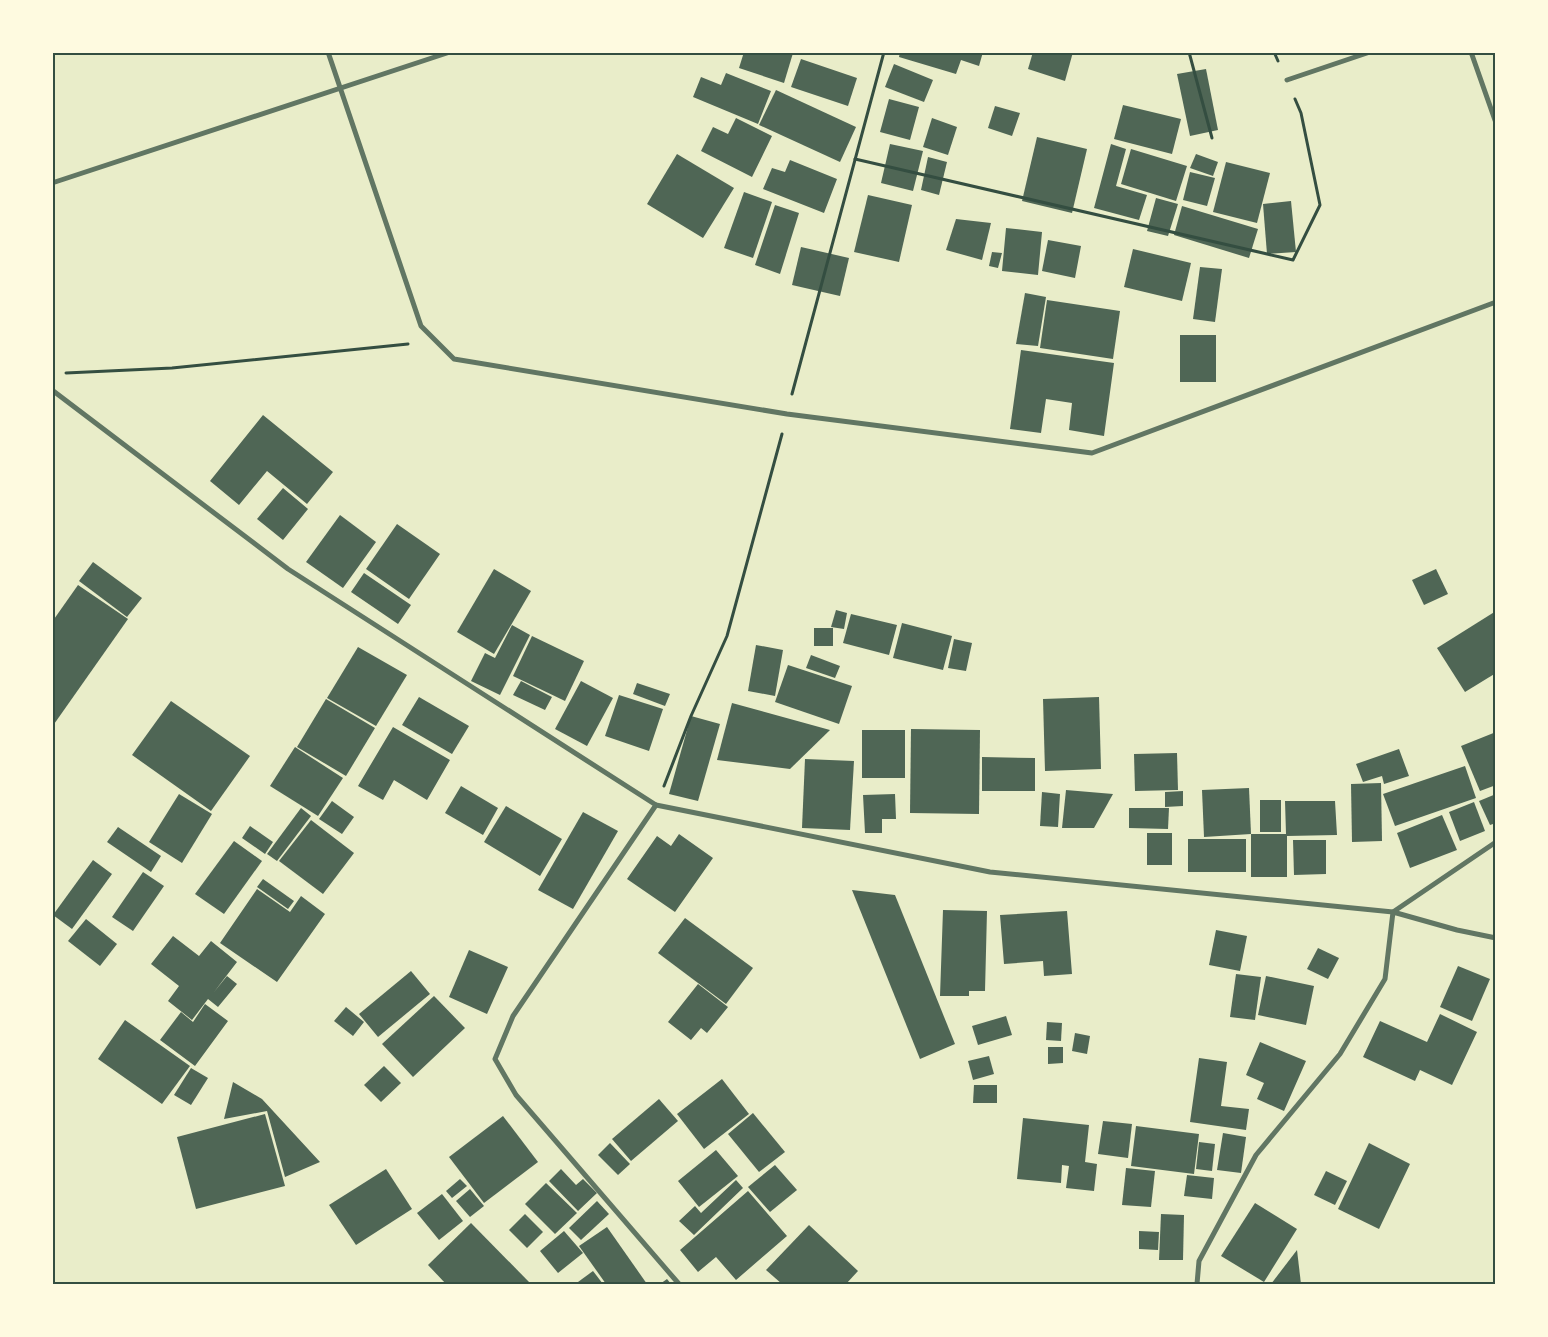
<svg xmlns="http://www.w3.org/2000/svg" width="1548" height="1337" font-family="Rubik,sans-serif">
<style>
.building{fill:#4f6655}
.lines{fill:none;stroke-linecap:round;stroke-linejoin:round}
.path{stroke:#344e41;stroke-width:3}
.minor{stroke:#617663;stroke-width:5}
.neatline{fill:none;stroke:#344e41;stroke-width:2}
</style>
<rect width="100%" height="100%" fill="#e9edc9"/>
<g class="building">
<polygon points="744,52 793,53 784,83 739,68"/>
<polygon points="900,52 983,52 979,66 961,60 956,74 899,57"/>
<polygon points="1033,52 1073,52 1065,81 1028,69"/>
<polygon points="801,59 857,78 848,106 791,87"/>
<polygon points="894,64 933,80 924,102 885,87"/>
<polygon points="1206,69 1218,130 1190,136 1177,74"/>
<polygon points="726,73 771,91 758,124 693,97 701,77 721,85"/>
<polygon points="776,90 856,127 840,162 759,125"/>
<polygon points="889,99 919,107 910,140 880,132"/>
<polygon points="1123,105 1181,119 1172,154 1114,139"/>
<polygon points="995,106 1020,113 1012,136 988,128"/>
<polygon points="736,118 772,136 752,177 701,151 713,127 728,134"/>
<polygon points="932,118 957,127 948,155 923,147"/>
<polygon points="1037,137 1087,149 1072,213 1022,201"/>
<polygon points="890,144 923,151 913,191 881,183"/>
<polygon points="1111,144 1126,149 1116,186 1147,195 1139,220 1094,208"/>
<polygon points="1131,149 1187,166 1176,201 1121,184"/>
<polygon points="677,154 734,188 703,238 647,204"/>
<polygon points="1196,154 1218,162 1213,176 1190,168"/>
<polygon points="928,157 947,162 939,195 921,190"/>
<polygon points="790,160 837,179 824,213 763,189 772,168 785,172"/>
<polygon points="1226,162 1270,173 1257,223 1213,212"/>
<polygon points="1190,172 1215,178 1207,206 1183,200"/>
<polygon points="744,192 772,202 753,258 724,248"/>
<polygon points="868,195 912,205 899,262 854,252"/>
<polygon points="1156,198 1178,204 1168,236 1147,231"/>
<polygon points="1291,201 1296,252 1267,254 1263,204"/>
<polygon points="775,205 799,213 780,274 755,265"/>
<polygon points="1182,206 1258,229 1249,258 1174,235"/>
<polygon points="956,219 991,223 982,260 946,250"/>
<polygon points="1006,228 1042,232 1038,275 1002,271"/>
<polygon points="1048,240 1081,246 1075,278 1042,271"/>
<polygon points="801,247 849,258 840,296 792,285"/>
<polygon points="1133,249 1191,263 1182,301 1124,287"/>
<polygon points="992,252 1002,253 998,268 989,266"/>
<polygon points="1200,267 1222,269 1215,322 1193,319"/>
<polygon points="1025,293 1046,297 1038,346 1016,344"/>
<polygon points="1047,300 1120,311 1113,359 1040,348"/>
<rect x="1180" y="335" width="36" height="47"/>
<polygon points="1021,350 1114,363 1104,436 1069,430 1072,403 1046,399 1041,433 1010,429"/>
<polygon points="263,415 333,472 307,504 267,471 239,505 210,481"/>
<polygon points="283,488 308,509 283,540 257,519"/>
<polygon points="340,515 376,542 343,588 306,562"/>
<polygon points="397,524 440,554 409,599 366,569"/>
<polygon points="93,562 142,598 127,617 79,581"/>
<polygon points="494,569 531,591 494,654 457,632"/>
<polygon points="1436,569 1448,594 1424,605 1412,580"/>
<polygon points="364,573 411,605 398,624 351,592"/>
<polygon points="78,585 128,619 52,727 52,622"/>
<polygon points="836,610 847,613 844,629 831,627"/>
<polygon points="1496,611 1496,673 1465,692 1437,648"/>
<polygon points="851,614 897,625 889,655 843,643"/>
<polygon points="902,623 952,636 943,670 893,658"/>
<polygon points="512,625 530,635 500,695 471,681 485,653 495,658"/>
<rect x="814" y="628" width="19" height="18"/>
<polygon points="532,636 584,661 565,701 513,676"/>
<polygon points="954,639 972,643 966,671 948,668"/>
<polygon points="756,645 783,650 775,696 748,691"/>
<polygon points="358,647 407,675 376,726 327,698"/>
<polygon points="811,655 840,666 835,678 806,668"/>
<polygon points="788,665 852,686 839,724 775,702"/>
<polygon points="521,681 552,697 545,710 513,695"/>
<polygon points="581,681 613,698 587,746 555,729"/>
<polygon points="637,683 670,694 665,706 633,694"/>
<polygon points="619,695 663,709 649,751 605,736"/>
<polygon points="419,697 469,726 452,754 402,725"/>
<polygon points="1099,697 1101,769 1045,771 1043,699"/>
<polygon points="326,699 375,728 346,776 297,747"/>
<polygon points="171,701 250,756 211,811 132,755"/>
<polygon points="732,703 830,730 790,769 717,760"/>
<polygon points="691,716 720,724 698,801 669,794"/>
<polygon points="393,727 450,760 427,800 394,780 383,800 358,786"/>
<polygon points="911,729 980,730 979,814 910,813"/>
<rect x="862" y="730" width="43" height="48"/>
<polygon points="1496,732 1496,785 1480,791 1461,746"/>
<polygon points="295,747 343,778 318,816 270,786"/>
<polygon points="1399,749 1409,776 1384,784 1382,776 1363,782 1356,764"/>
<polygon points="1177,753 1178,790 1135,791 1134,754"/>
<polygon points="982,757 1035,758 1035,791 982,791"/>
<polygon points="805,759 854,761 850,830 802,828"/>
<polygon points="1465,766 1476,798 1395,826 1383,794"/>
<polygon points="1381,783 1382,841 1352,842 1351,784"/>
<polygon points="461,786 498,808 483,835 445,813"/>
<polygon points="1249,788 1251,834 1204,837 1202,790"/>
<polygon points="1066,790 1113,794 1094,828 1062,828"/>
<polygon points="1183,791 1183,806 1165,807 1165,792"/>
<polygon points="1042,792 1060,794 1058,827 1040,826"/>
<polygon points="179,794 212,814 182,863 149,842"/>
<polygon points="895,794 896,819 882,819 882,833 865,833 863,795"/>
<polygon points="1496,794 1496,823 1490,825 1479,801"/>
<rect x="1260" y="800" width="21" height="32"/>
<polygon points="332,801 354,817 342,834 319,819"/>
<polygon points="1285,801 1335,801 1337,835 1287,836 1287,877 1251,877 1251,834 1286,834"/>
<polygon points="1474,802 1485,831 1460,841 1449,812"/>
<polygon points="506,806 562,839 540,876 484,842"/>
<polygon points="301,808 311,816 277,861 267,854"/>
<polygon points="1129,808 1169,808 1168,829 1129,828"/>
<polygon points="583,812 618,831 573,909 538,890"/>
<polygon points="1442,815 1457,850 1410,868 1397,833"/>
<polygon points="311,820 354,853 323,894 279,861"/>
<polygon points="250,826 273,842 265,854 242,838"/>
<polygon points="118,827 161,856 151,872 107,842"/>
<rect x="1147" y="833" width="25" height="32"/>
<polygon points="679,834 713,858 675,912 627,879 657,836 671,846"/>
<rect x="1188" y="839" width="58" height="33"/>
<polygon points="1293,840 1326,840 1326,874 1294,875"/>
<polygon points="234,841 262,861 224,914 195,894"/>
<polygon points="93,860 112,874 72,929 53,915"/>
<polygon points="143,872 164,886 133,931 112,917"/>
<polygon points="263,879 294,901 288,909 257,887"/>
<polygon points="257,889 290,912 301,896 325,914 277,982 220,943"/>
<polygon points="852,890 895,895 955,1044 920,1059"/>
<polygon points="943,910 987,911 985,991 969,991 969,996 940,996"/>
<polygon points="1067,911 1072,974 1044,976 1043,961 1004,964 1000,915"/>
<polygon points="685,918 753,968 726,1004 658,953"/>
<polygon points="86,919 117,944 100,966 68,941"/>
<polygon points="1216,930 1247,936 1240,971 1209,965"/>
<polygon points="173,936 199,956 211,941 237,962 214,992 227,976 237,984 218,1007 208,999 192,1020 168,1001 179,986 151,964"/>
<polygon points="1318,948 1339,958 1328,979 1307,969"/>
<polygon points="469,950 508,967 487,1014 449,997"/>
<polygon points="1458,966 1490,979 1472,1021 1440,1007"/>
<polygon points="411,971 430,994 378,1037 359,1014"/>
<polygon points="1236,974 1261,977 1255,1020 1230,1017"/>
<polygon points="1266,976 1314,986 1306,1025 1258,1015"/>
<polygon points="698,984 728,1007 707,1033 701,1028 691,1040 668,1022"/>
<polygon points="434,996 465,1028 413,1077 382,1044"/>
<polygon points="205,1004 228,1021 195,1066 160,1040 181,1012 193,1022"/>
<polygon points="346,1007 364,1022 353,1036 334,1021"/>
<polygon points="1440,1014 1477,1032 1452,1085 1420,1070 1415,1081 1363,1057 1380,1021 1427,1042"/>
<polygon points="1006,1016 1012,1035 978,1045 972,1026"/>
<polygon points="125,1020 190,1066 162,1104 98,1059"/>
<polygon points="1047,1022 1062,1023 1061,1041 1046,1040"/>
<polygon points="1075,1033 1090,1036 1087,1054 1072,1051"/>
<polygon points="1260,1042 1306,1061 1284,1111 1257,1099 1264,1083 1246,1075"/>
<polygon points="1048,1047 1063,1047 1063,1063 1048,1064"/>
<polygon points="989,1056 994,1074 973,1080 968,1061"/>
<polygon points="1199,1058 1227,1062 1221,1106 1249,1109 1246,1130 1190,1122"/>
<polygon points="384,1066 401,1083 381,1102 364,1085"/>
<polygon points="191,1068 208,1078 191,1105 174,1095"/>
<polygon points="722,1079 749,1114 704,1149 677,1114"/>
<polygon points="233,1082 262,1099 320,1162 285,1177 267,1111 224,1119"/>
<polygon points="974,1085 997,1085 997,1103 973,1103"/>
<polygon points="659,1099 678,1121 631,1161 612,1139"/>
<polygon points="753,1113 785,1152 759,1172 728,1134"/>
<polygon points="265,1114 285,1186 196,1209 177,1137"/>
<polygon points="503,1116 538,1162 484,1203 449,1157"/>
<polygon points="1023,1118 1089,1125 1085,1162 1097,1164 1094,1191 1066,1188 1069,1166 1062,1165 1061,1183 1017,1179"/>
<polygon points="1103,1121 1132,1124 1128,1158 1098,1154"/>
<polygon points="1136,1126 1199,1134 1194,1174 1131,1166"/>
<polygon points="1223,1133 1246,1137 1241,1173 1217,1170"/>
<polygon points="1199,1142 1215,1144 1212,1171 1196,1169"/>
<polygon points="610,1143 630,1164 618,1175 598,1155"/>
<polygon points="1369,1143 1410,1164 1379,1229 1338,1209"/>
<polygon points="716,1150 738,1176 699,1207 678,1181"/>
<polygon points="775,1165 797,1190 770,1212 748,1187"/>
<polygon points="1126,1168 1155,1171 1151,1207 1122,1205"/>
<polygon points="386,1169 412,1209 356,1245 329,1205"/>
<polygon points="561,1169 576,1185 583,1179 597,1193 578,1211 549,1181"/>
<polygon points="1326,1171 1347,1181 1335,1205 1314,1195"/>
<polygon points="1187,1175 1214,1178 1212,1199 1184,1196"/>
<polygon points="460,1179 467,1186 452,1198 446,1191"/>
<polygon points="736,1180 743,1188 694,1235 679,1221 695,1206 701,1213"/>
<polygon points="546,1183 577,1213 555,1234 525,1204"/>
<polygon points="470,1189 484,1206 470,1217 456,1201"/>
<polygon points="748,1191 787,1236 736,1280 716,1257 698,1272 680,1250"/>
<polygon points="442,1194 463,1221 439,1240 417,1213"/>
<polygon points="597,1201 609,1214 581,1240 569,1228"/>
<polygon points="1255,1203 1297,1229 1264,1282 1221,1256"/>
<polygon points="525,1214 543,1232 527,1248 509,1230"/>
<polygon points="1161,1214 1184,1215 1183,1260 1159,1260"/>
<polygon points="471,1223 531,1284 446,1284 428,1265"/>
<polygon points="809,1225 858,1271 846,1284 782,1284 766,1270"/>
<polygon points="607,1227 647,1284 606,1284 579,1246"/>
<polygon points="564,1231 583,1253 558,1273 540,1251"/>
<polygon points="1139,1231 1159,1232 1158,1250 1139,1249"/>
<polygon points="1297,1250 1301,1284 1271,1284"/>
<polygon points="593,1271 603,1284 580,1284 578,1282"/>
<polygon points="667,1279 671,1284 660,1284"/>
</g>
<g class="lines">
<g class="path">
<polyline points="1189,52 1212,138"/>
<polyline points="1274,52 1278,61"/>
<polyline points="855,159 1293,260 1320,205 1301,113 1295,99"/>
<polyline points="66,373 172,368 408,344"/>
<polyline points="792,394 884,52"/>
<polyline points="664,786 691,716 727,636 782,434"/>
</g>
<g class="minor">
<polyline points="328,52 421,326 454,359 787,414 1092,453 1496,302"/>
<polyline points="1471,52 1496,123"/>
<polyline points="1287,80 1370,52"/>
<polyline points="52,183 450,52"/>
<polyline points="52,390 288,569 656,805 990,872 1393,912 1496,842"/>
<polyline points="656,805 513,1016 495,1059 516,1095 679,1284"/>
<polyline points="1197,1284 1199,1261 1256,1155 1340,1054 1385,979 1393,912 1457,930 1496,938"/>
</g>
</g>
<rect width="1548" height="1337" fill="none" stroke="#fefae0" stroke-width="108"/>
<rect x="54" y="54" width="1440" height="1229" class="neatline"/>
</svg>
